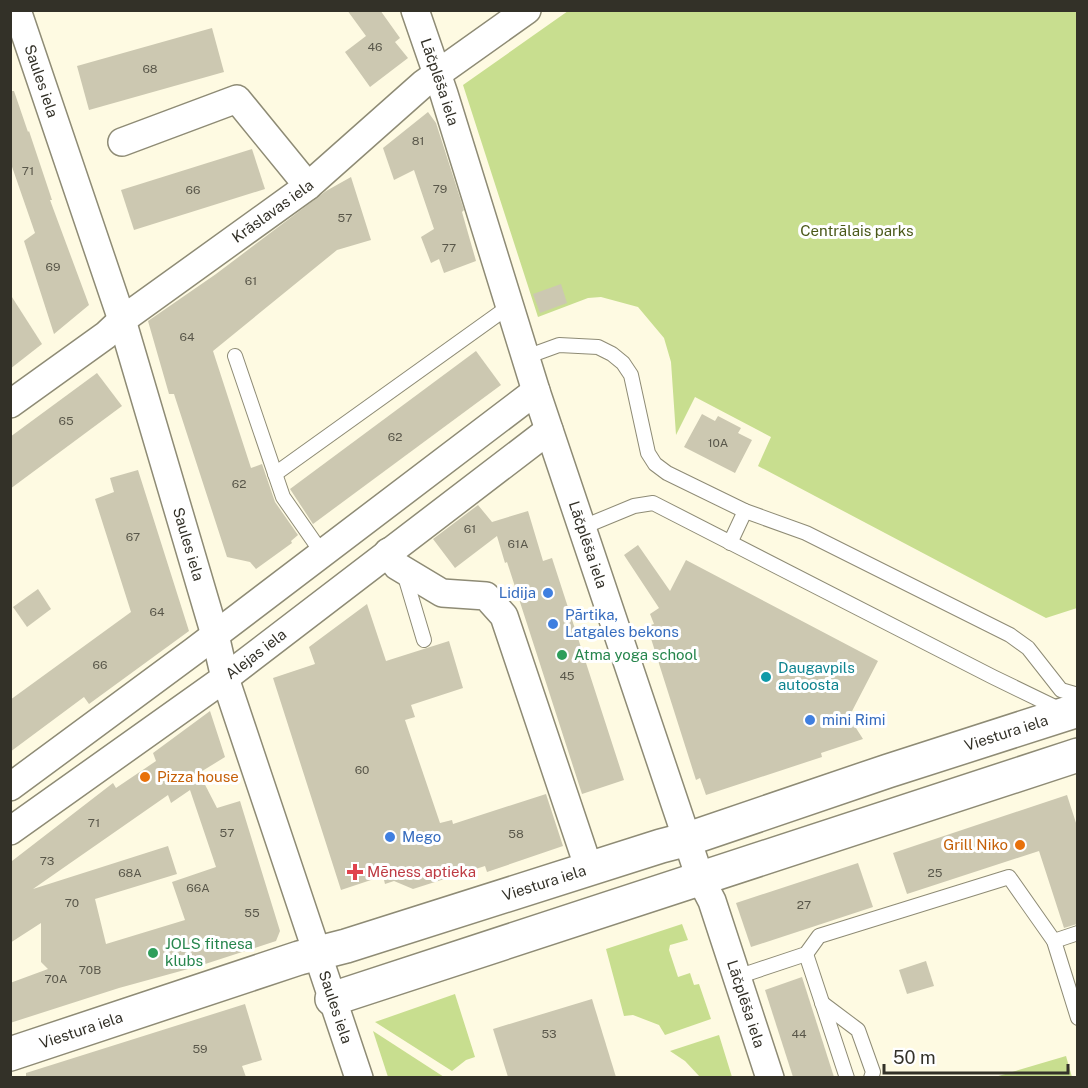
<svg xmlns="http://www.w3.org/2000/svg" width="1088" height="1088" font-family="'Public Sans',sans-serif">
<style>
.green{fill:#c8de8f}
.building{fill:#ccc8b1;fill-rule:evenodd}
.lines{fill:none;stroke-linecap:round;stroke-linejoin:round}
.service-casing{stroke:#8e8b75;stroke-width:16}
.minor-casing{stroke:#8e8b75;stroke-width:30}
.tertiary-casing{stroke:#8e8b75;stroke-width:36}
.service{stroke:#fff;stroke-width:14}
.minor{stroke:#fff;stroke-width:27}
.tertiary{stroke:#fff;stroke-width:33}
.shop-dot{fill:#3f7fe0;stroke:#fff;stroke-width:2}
.leisure-dot{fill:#2e9e5b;stroke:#fff;stroke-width:2}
.culture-dot{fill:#0f9aa8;stroke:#fff;stroke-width:2}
.food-dot{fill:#e8710a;stroke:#fff;stroke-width:2}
.health-dot{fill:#e0444e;stroke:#fff;stroke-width:2}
.labels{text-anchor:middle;stroke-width:6;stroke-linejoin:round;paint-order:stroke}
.number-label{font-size:12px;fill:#59574a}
.street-label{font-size:15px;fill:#333128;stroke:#fff}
.park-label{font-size:15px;fill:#4b591a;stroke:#fff}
.shop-label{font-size:15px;fill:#366cbe;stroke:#fff;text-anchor:start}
.leisure-label{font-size:15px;fill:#27864d;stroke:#fff;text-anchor:start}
.culture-label{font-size:15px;fill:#0d838f;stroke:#fff;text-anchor:start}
.food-label{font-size:15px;fill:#c56008;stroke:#fff;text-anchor:start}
.health-label{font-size:15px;fill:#be3a42;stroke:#fff;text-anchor:start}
</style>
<rect width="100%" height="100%" fill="#fefae2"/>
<g class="green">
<polygon points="568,11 1077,11 1077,608 1046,618 758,466 771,437 695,397 676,435 671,362 664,338 638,307 601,297 588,298 538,317 463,85"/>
<polygon points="682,924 688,940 670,945 669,950 678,977 690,973 694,985 699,984 711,1019 665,1035 659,1025 633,1015 624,1016 606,949"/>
<polygon points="455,994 475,1057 466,1060 452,1071 375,1022"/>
<polygon points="373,1031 444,1077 388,1077"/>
<polygon points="719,1035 732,1077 700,1077 685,1061 670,1051"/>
<polygon points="1066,1056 1072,1077 995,1077"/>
</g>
<g class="building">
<polygon points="347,10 380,10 400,38 395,42 408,58 370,87 345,52 366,36"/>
<polygon points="212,28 224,72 89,110 77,66"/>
<polygon points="10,91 14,91 28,132 29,131 52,200 50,200 89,305 54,334 24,241 35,233 10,161"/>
<polygon points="428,112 436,123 464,210 462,212 476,261 444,273 439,259 431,263 421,237 434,229 414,170 394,180 383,148"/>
<polygon points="252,149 265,189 134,230 121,190"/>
<polygon points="351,177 371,240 337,250 213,351 251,468 262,464 275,502 298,535 291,541 292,543 256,569 250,562 227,557 174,394 169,394 148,321 216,274 326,191"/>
<polygon points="561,284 567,303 540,313 533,294"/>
<polygon points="10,294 42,344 10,369"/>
<polygon points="476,351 501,385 313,524 290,489"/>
<polygon points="97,373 122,406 10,489 10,437"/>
<polygon points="702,414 715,421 718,416 741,428 738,433 752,440 735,473 684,447"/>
<polygon points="138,470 189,631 89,704 84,697 10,752 10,700 131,612 95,499 114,492 110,478"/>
<polygon points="478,505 492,522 528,511 543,561 552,558 624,780 582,794 507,562 505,563 497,536 455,568 433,539"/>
<polygon points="638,545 670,591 686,560 878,661 849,717 863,739 821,753 822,757 706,795 700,778 696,780 647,626 654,624 650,614 659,608 624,555"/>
<polygon points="38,589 51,609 27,627 13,607"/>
<polygon points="367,604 386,661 449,641 463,688 411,705 415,717 405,720 440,823 452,820 453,824 546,794 563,846 487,872 485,866 413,889 394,881 385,884 383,876 341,890 273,678 315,664 309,647"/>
<path d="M 210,711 L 225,757 L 199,773 L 217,808 L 240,801 L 280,931 L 276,941 L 199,966 L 119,988 L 10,1023 L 10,983 L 48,969 L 41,962 L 41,923 L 10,943 L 10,859 L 12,861 L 113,783 L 116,788 L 156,761 L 153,753 ZM 190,790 L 216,867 L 172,882 L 185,920 L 106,944 L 95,899 L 177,874 L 168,846 L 33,889 L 168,795 L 171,803 Z"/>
<polygon points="1067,795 1077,826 1077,924 1064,928 1039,851 907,894 893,853"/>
<polygon points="858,863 873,907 751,947 736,903"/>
<polygon points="926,961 934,986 907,994 899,970"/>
<polygon points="802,977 834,1077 793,1077 765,990"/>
<polygon points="592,999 616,1077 508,1077 493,1029"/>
<polygon points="245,1004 262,1060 242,1066 246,1077 26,1077 26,1073"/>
</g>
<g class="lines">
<g class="service-casing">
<g id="service">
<polyline points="235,356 283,497 322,553"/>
<polyline points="526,357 559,345 598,347 612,354 623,363 631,375 648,453 655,464 667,473 745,511 806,533 1010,635 1028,648 1061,690 1078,695"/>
<polyline points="275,474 511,305"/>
<polyline points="583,527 634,506 653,503 993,677 1061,710"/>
<polyline points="730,543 745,511"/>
<polyline points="404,573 424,640"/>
<polyline points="1054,941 1078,933"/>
<polyline points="806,954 847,1078"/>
<polyline points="737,977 806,954 819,936 1009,877 1054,941 1078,1018"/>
<polyline points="822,1003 858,1030 873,1072 871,1078"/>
</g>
</g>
<g class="minor-casing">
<g id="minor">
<path id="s1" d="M 17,10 L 122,320 L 215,635 L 225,678 L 359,1078"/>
<path id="s2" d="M 415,10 L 444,94 L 536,391 L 700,878 L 712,901 L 770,1078"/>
<polyline points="122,142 237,99 308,186"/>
<path id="s3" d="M 10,404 L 106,335 L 122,320 L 308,186 L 423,84 L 527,10"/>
<polyline points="388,552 397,566 442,593 486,596 504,616 589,869"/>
<polyline points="10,787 194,651 536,391"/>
<path id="s4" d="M 10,831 L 225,678 L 549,430"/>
</g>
</g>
<g class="tertiary-casing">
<g id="tertiary">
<polyline points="332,999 1078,755"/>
<path id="s5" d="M 10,1054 L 299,958 L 346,946 L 661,846 L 688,839 L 888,771 L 1078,710"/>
</g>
</g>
<use href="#service" class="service"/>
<use href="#minor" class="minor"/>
<use href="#tertiary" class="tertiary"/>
</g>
<g class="shop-dot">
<circle cx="548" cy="593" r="6"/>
<circle cx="553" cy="624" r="6"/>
<circle cx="810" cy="720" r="6"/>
<circle cx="390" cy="837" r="6"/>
</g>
<g class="leisure-dot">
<circle cx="562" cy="655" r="6"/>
<circle cx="153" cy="953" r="6"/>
</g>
<circle class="culture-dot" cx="766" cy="677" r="6"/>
<g class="food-dot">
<circle cx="145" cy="777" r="6"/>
<circle cx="1020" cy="845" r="6"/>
</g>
<path class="health-dot" d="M352 863h6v6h6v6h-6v6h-6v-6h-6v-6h6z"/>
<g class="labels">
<g class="number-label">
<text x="375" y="51">46</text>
<text x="150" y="73">68</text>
<text x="418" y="145">81</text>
<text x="28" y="175">71</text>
<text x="440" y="193">79</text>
<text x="193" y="194">66</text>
<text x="345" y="222">57</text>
<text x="449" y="252">77</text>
<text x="53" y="271">69</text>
<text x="251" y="285">61</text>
<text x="187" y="341">64</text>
<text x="66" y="425">65</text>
<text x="395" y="441">62</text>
<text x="718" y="447">10A</text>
<text x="239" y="488">62</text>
<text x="470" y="533">61</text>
<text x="133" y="541">67</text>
<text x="518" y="548">61A</text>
<text x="157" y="616">64</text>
<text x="100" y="669">66</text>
<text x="567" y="680">45</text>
<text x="362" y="774">60</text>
<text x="94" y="827">71</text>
<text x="227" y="837">57</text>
<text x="516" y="838">58</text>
<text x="47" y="865">73</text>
<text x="130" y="877">68A</text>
<text x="935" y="877">25</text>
<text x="198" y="892">66A</text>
<text x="72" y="907">70</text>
<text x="804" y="909">27</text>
<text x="252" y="917">55</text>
<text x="90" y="974">70B</text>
<text x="56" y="983">70A</text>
<text x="549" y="1038">53</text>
<text x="799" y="1038">44</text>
<text x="200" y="1053">59</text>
</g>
<g class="street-label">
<text dy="5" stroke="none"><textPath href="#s1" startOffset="75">Saules iela</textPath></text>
<text dy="5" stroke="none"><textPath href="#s2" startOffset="76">Lāčplēša iela</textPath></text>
<text dy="5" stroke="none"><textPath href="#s3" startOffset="326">Krāslavas iela</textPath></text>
<text dy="5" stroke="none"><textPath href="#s1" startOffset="561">Saules iela</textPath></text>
<text dy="5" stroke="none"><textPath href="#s2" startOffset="562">Lāčplēša iela</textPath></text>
<text dy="5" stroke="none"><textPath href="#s4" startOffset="303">Alejas iela</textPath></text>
<text dy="5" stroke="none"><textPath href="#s5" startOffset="1047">Viestura iela</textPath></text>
<text dy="5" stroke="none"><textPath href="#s5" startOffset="561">Viestura iela</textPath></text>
<text dy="5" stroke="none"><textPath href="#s2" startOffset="1048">Lāčplēša iela</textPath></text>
<text dy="5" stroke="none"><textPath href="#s1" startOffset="1047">Saules iela</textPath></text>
<text dy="5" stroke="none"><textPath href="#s5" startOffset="75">Viestura iela</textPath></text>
</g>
<g class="park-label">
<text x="857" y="236">Centrālais parks</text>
</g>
<g class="shop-label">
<text x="536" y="598" text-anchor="end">Lidija</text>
<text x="565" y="620">Pārtika,<tspan x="565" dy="17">Latgales bekons</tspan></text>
<text x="822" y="725">mini Rimi</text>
<text x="402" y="842">Mego</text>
</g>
<g class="leisure-label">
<text x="574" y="660">Atma yoga school</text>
<text x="165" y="949">JOLS fitnesa<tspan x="165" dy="17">klubs</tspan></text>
</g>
<g class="culture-label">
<text x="778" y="673">Daugavpils<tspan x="778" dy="17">autoosta</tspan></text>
</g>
<g class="food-label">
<text x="157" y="782">Pizza house</text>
<text x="1008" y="850" text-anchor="end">Grill Niko</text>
</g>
<g class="health-label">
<text x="367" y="877">Mēness aptieka</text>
</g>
</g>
<rect width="1088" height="1088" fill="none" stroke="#333128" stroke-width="24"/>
<path d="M884 1064v9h184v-9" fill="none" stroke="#333128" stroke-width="3"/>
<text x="893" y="1064" font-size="18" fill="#333128" stroke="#ffffff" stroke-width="4.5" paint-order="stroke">50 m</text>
</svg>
